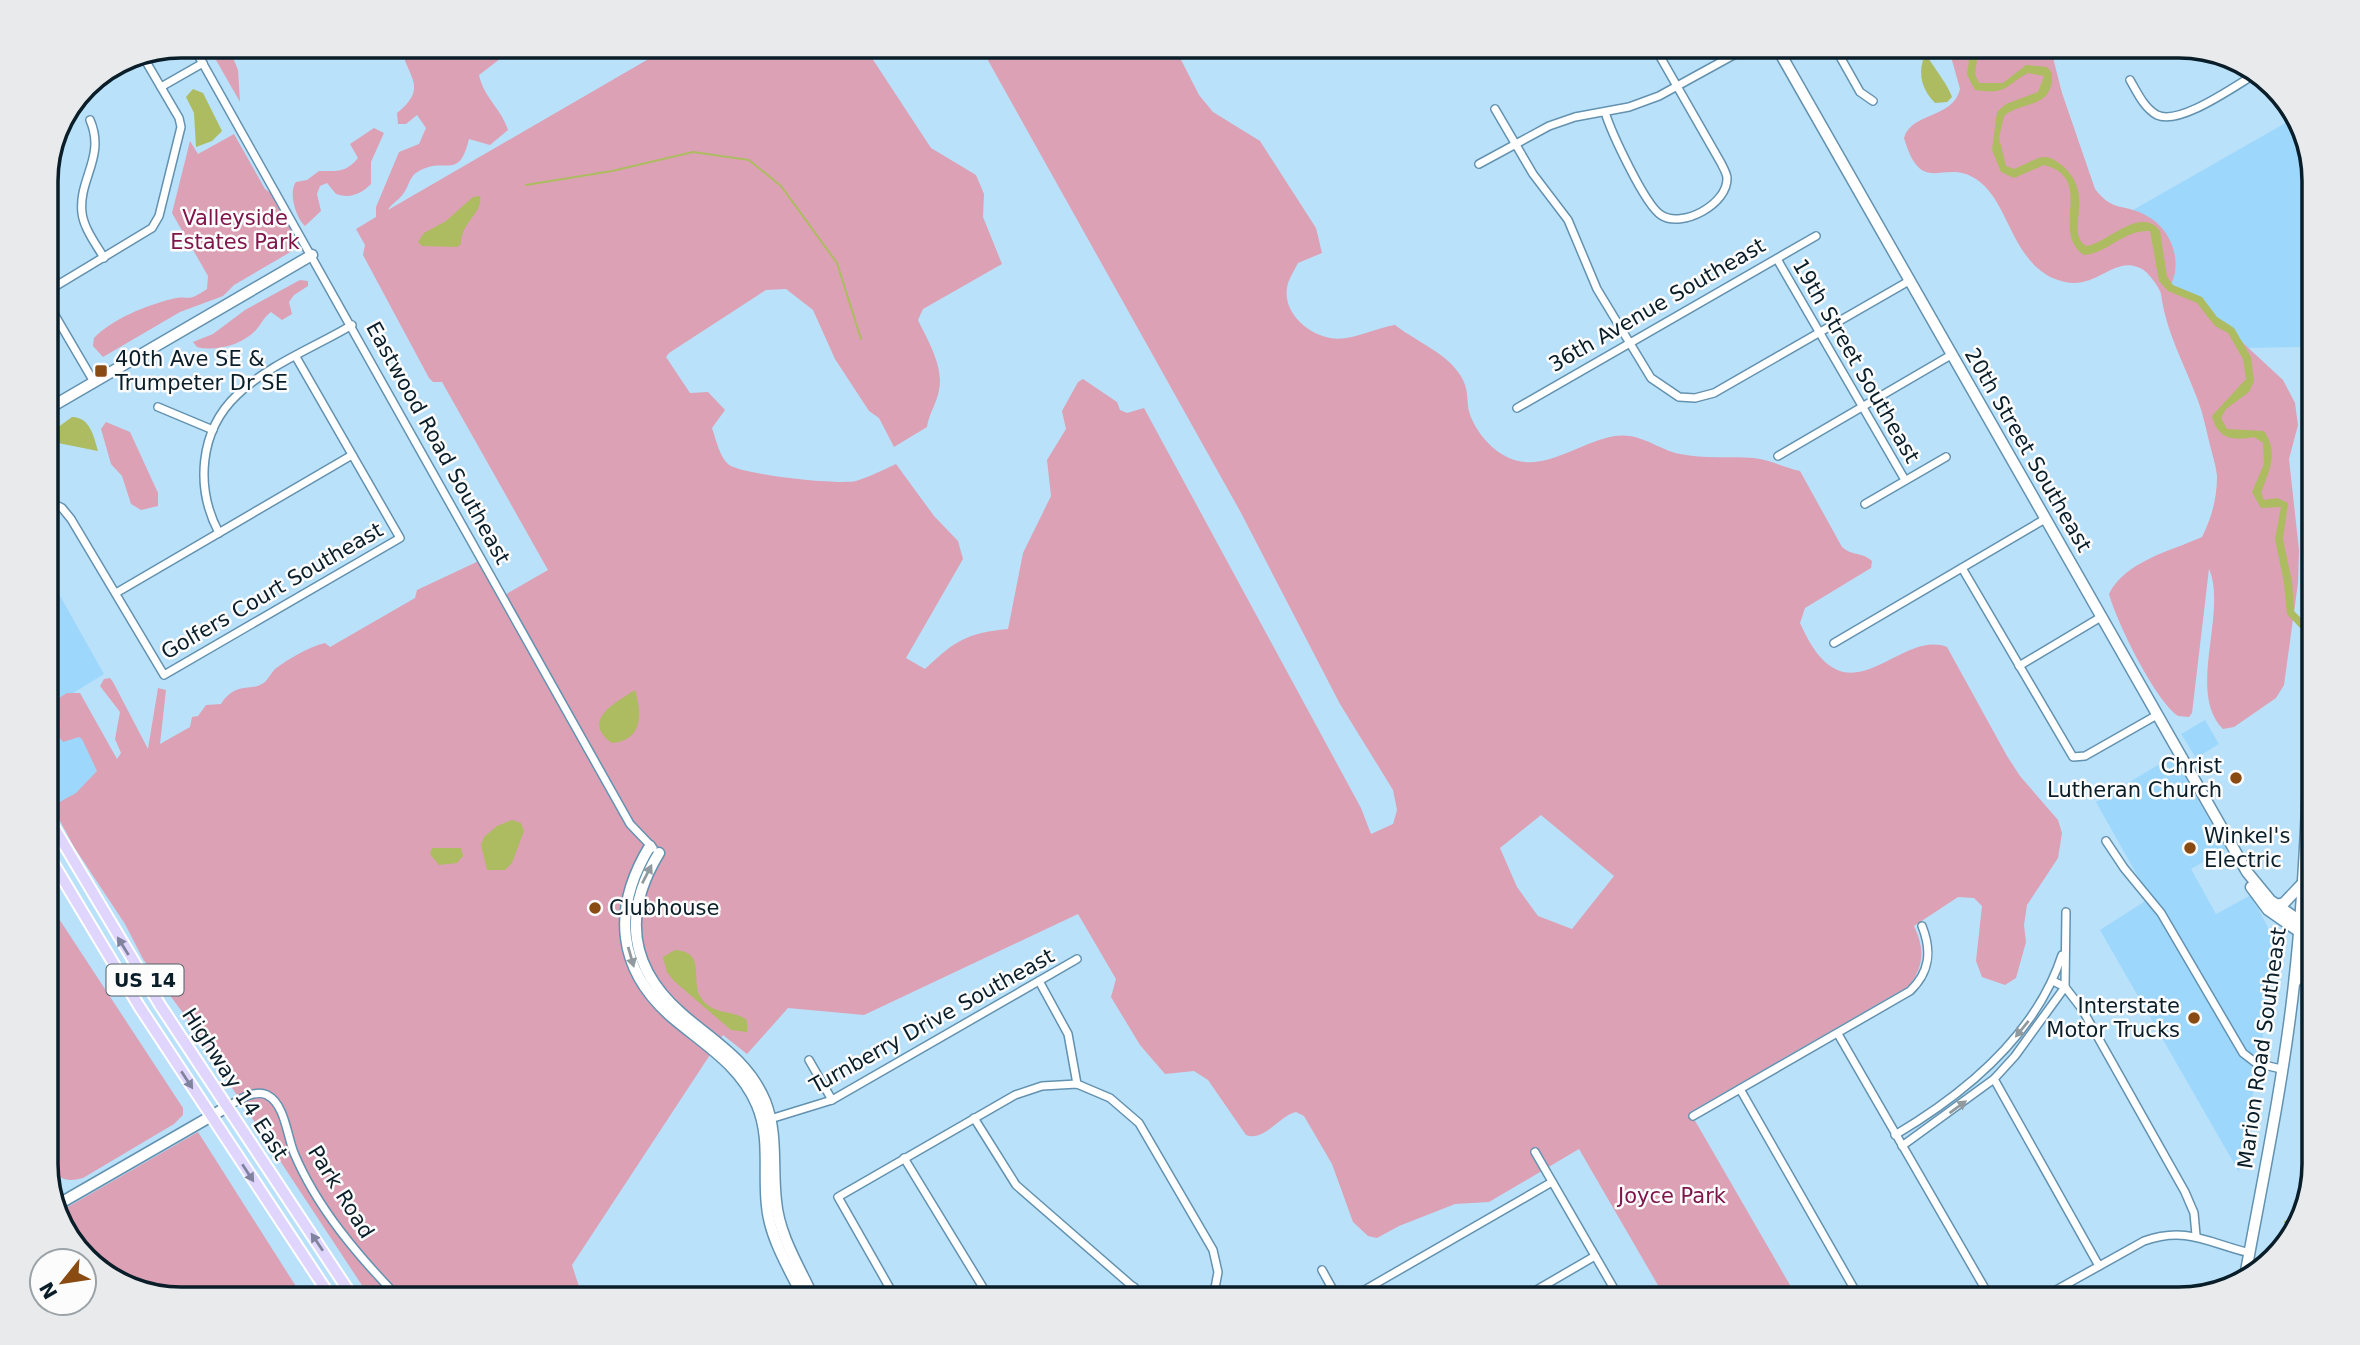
<svg xmlns="http://www.w3.org/2000/svg" width="2360" height="1345" font-family="'DejaVu Sans',sans-serif">
<style>
.built{fill:#9ed7fc}
.green{fill:#dca1b5;fill-rule:evenodd}
.water{fill:#adbb61}
.lines{fill:none;stroke-linecap:round;stroke-linejoin:round}
.stream{stroke:#adbb61;stroke-width:2}
.street-casing{stroke:#6392b0;stroke-width:10}
.secondary-casing{stroke:#6392b0;stroke-width:13}
.primary-casing{stroke:#fff;stroke-width:14}
.street{stroke:#fff;stroke-width:7}
.secondary{stroke:#fff;stroke-width:10}
.primary{stroke:#e0d6fd;stroke-width:10}
.oneway{fill:#919a9f}
.oneway2{fill:#80839e}
.poi-dot{fill:#8a4b12;stroke:#fcfcfc;stroke-width:2.5}
.labels{text-anchor:middle;stroke-width:5;stroke-linejoin:round;paint-order:stroke}
.shield{fill:#fcfcfc;stroke:#536168;stroke-width:2}
.shield-label{font-size:19px;font-weight:bold;fill:#0a1e29}
.park-label{font-size:21px;fill:#80154a;stroke:#fcfcfc}
.street-label{font-size:21px;fill:#0a1e29;stroke:#fcfcfc}
.poi-label{font-size:21px;fill:#0a1e29;stroke:#fcfcfc;text-anchor:start}
.rim{fill:none;stroke:#0a1e29;stroke-width:3.5}
</style>
<rect width="100%" height="100%" fill="#bae1fa"/>
<g class="built">
<polygon points="2296,117 2304,142 2307,347 2242,348 2168,288 2133,210"/>
<polygon points="46,571 104,674 70,695 114,777 53,809 46,795"/>
<polygon points="2205,720 2219,744 2196,758 2181,734"/>
<polygon points="2173,756 2226,849 2191,869 2216,914 2251,895 2274,939 2262,1043 2239,1172 2100,930 2150,898 2096,802"/>
</g>
<g class="green">
<polygon points="208,46 228,46 238,70 240,102"/>
<path d="M 401,46 L 517,46 L 479,75 C 484,98 501,108 508,130 L 490,145 L 469,139 C 459,180 447,158 423,169 C 408,175 411,184 403,194 C 398,201 392,203 388,210 L 671,46 L 864,46 L 931,148 L 976,175 L 984,194 L 983,217 L 1002,264 L 923,309 L 918,320 C 928,341 944,367 939,390 C 937,403 929,413 927,427 L 894,447 L 879,418 L 869,411 L 835,359 L 813,310 L 786,289 L 766,290 L 669,353 L 666,357 L 690,393 L 708,392 L 725,410 L 712,428 C 716,439 720,460 731,466 C 748,475 838,485 856,481 C 869,477 883,470 896,464 L 934,516 L 958,541 L 963,559 L 906,658 L 925,669 C 955,641 966,633 1008,629 L 1023,553 L 1051,496 L 1047,460 L 1066,429 L 1062,411 L 1078,382 L 1083,379 L 1117,402 L 1120,410 L 1127,413 L 1144,408 L 1361,808 L 1371,834 L 1393,824 L 1397,810 L 1393,790 L 1340,704 L 1240,511 L 980,46 L 1174,46 L 1199,95 L 1213,112 L 1260,141 L 1316,228 L 1322,253 L 1298,263 C 1294,271 1288,280 1287,288 C 1283,312 1307,334 1330,338 C 1350,342 1375,328 1395,325 C 1414,340 1444,352 1458,372 C 1467,384 1467,392 1468,406 C 1470,423 1486,444 1500,453 C 1538,479 1577,442 1615,436 C 1640,432 1657,449 1680,454 C 1704,459 1729,456 1754,458 C 1768,459 1785,468 1800,471 L 1842,547 C 1851,556 1863,552 1872,561 L 1871,568 L 1805,608 L 1800,623 C 1847,730 1897,628 1947,647 L 2007,756 L 2020,776 L 2058,820 L 2062,833 L 2058,858 L 2027,905 L 2024,925 L 2026,942 L 2016,978 L 2005,985 L 1982,977 L 1976,961 L 1982,906 L 1974,898 L 1958,897 L 1914,926 C 1925,949 1924,966 1909,986 L 1690,1112 L 1798,1299 L 1666,1299 L 1579,1149 L 1489,1202 L 1455,1204 L 1399,1226 L 1377,1238 L 1368,1236 L 1353,1222 L 1332,1164 L 1304,1116 L 1296,1112 C 1279,1116 1264,1142 1246,1135 L 1208,1080 L 1194,1071 L 1165,1074 L 1140,1045 L 1111,997 L 1116,979 L 1078,914 L 864,1015 L 788,1008 L 747,1054 L 723,1035 L 572,1265 L 583,1299 L 371,1299 L 198,1036 L 194,1034 L 186,1017 L 143,959 L 125,924 L 74,847 L 59,819 L 56,804 L 76,793 L 97,771 L 82,739 L 79,737 L 63,742 L 55,732 L 60,722 L 57,720 L 46,727 L 46,706 L 67,693 L 80,693 L 117,759 L 121,753 L 115,739 L 120,712 L 100,686 L 104,679 L 110,678 L 113,682 L 148,749 L 158,688 L 166,690 L 160,744 L 190,727 L 192,717 L 198,716 L 206,705 L 221,704 C 237,680 251,693 265,682 C 269,678 271,673 275,669 C 288,659 309,647 325,643 L 330,647 L 415,598 L 417,590 L 483,559 L 503,596 L 548,570 L 442,382 L 433,382 L 429,378 L 363,255 L 365,245 L 356,229 L 376,217 L 376,207 L 399,152 L 419,144 L 426,128 L 417,115 L 406,124 L 398,124 L 397,113 C 430,86 406,77 401,46 ZM 1541,815 L 1614,876 L 1572,929 L 1538,916 L 1517,887 L 1500,848 Z"/>
<path d="M 1948,46 L 2050,46 L 2062,93 L 2095,189 C 2113,213 2125,203 2147,216 C 2172,229 2184,264 2169,288 L 2202,305 L 2283,380 L 2295,403 L 2298,425 L 2289,459 L 2299,550 L 2298,583 L 2284,685 L 2276,698 L 2234,727 L 2223,729 C 2186,693 2228,612 2209,569 L 2192,713 L 2189,717 L 2178,716 C 2155,700 2117,623 2109,594 C 2125,561 2171,551 2202,537 C 2212,517 2217,498 2217,476 C 2216,465 2212,454 2210,445 C 2206,429 2203,413 2197,398 C 2184,363 2166,332 2161,294 C 2160,288 2148,272 2142,269 C 2113,253 2096,294 2058,280 C 2011,264 2010,201 1976,179 C 1943,157 1922,199 1904,138 C 1911,112 1953,119 1960,89 Z"/>
<path d="M 374,128 L 384,133 L 371,162 L 371,184 C 361,194 350,199 336,194 L 327,183 L 320,186 L 317,194 L 321,211 L 305,226 C 296,218 288,192 296,182 L 307,180 L 319,171 C 337,171 346,173 358,158 L 350,144 Z"/>
<path d="M 234,134 L 265,189 L 275,196 L 296,234 L 294,240 L 299,247 L 234,285 L 223,296 L 180,312 L 103,357 L 93,346 L 94,338 C 114,318 145,306 172,299 C 190,294 185,304 207,289 L 208,276 L 172,213 L 190,141 L 198,154 Z"/>
<path d="M 300,280 L 308,281 L 308,286 L 294,295 L 289,302 L 292,314 L 282,320 L 271,312 C 264,317 262,323 256,330 C 242,345 216,352 197,347 L 193,342 L 213,334 L 245,310 Z"/>
<polygon points="106,422 130,432 158,493 158,506 141,510 131,504 122,476 111,464 101,429"/>
<path d="M 46,899 L 183,1108 L 183,1115 L 174,1124 L 83,1178 C 65,1183 59,1178 46,1166 Z"/>
<polygon points="198,1132 304,1299 181,1299 113,1282 68,1239 59,1212"/>
</g>
<g class="water">
<path d="M 1971,46 L 1979,46 L 1975,74 L 1979,83 L 2003,83 L 2026,65 L 2047,67 L 2052,73 C 2054,110 2022,100 2004,116 L 1999,138 L 2006,166 L 2014,169 C 2023,166 2036,157 2045,157 C 2052,157 2059,163 2064,167 C 2096,197 2064,232 2086,246 C 2107,244 2140,205 2160,231 L 2167,277 L 2173,285 L 2202,297 L 2217,317 L 2234,328 L 2251,357 L 2254,381 L 2249,392 L 2226,409 L 2221,418 L 2227,429 L 2264,431 C 2279,453 2269,471 2261,493 L 2264,500 L 2277,498 L 2288,503 L 2283,539 L 2292,582 L 2294,611 L 2303,620 L 2314,620 L 2314,629 L 2300,628 L 2287,614 L 2284,583 L 2275,539 L 2281,507 L 2261,508 L 2252,492 L 2264,464 L 2263,443 L 2254,437 C 2232,441 2218,439 2212,416 L 2246,379 L 2243,359 L 2228,333 L 2215,326 L 2197,303 L 2168,291 L 2159,281 L 2150,231 C 2124,229 2108,253 2084,255 C 2049,232 2096,178 2044,165 L 2014,178 L 2001,172 L 1992,150 L 1997,112 L 2006,104 L 2038,92 L 2044,76 L 2028,73 C 2004,86 2008,95 1975,90 L 1967,75 Z"/>
<path d="M 1928,58 C 1936,70 1947,84 1952,97 L 1947,102 L 1935,103 C 1923,91 1918,76 1923,60 Z"/>
<polygon points="193,89 203,93 222,131 212,141 196,147 194,113 186,97"/>
<path d="M 480,196 C 484,212 460,223 461,244 L 457,247 L 422,246 L 418,242 L 424,233 L 446,221 L 473,197 Z"/>
<path d="M 72,417 C 90,417 94,437 98,451 L 58,443 L 46,436 Z"/>
<path d="M 635,690 C 642,713 643,741 612,743 C 580,720 617,702 635,690 Z"/>
<polygon points="512,820 521,823 524,831 512,863 505,870 487,870 481,845 484,837 497,826"/>
<polygon points="432,848 461,848 463,856 457,863 439,865 430,854"/>
<path d="M 675,950 C 706,952 691,978 700,996 C 711,1016 732,1009 747,1020 L 747,1032 L 731,1030 L 674,981 L 667,972 L 663,957 Z"/>
</g>
<g class="lines">
<g class="stream">
<polyline points="526,185 612,171 693,152 749,160 781,186 837,263 861,339"/>
<polyline points="2285,1222 2301,1214"/>
</g>
<g class="street-casing">
<g id="street">
<polyline points="193,46 630,824 653,848"/>
<polyline points="1834,46 1860,92 1873,101"/>
<path d="M 2130,80 C 2137,92 2144,108 2157,115 C 2180,126 2236,85 2257,73"/>
<polyline points="161,87 203,63"/>
<polyline points="1495,109 1533,174 1568,220 1597,289 1651,378 1679,397 1695,398 1714,393 1909,281"/>
<path d="M 1605,112 C 1611,132 1645,205 1661,215 C 1682,229 1728,204 1727,178 C 1727,174 1723,167 1721,163 L 1654,46"/>
<path d="M 90,120 C 106,157 78,179 82,213 C 84,229 96,244 104,258"/>
<polyline points="1479,164 1549,126 1575,117 1629,107 1659,96 1750,46"/>
<polyline points="1777,259 1905,480"/>
<polyline points="46,292 152,228 159,216 181,127 179,118 141,53"/>
<polyline points="46,300 94,382"/>
<polyline points="158,407 213,430"/>
<polyline points="1517,408 1816,236"/>
<polyline points="1778,456 1951,355"/>
<polyline points="46,500 62,508 71,519 164,675 400,538 296,357"/>
<polyline points="1865,504 1946,457"/>
<path d="M 219,533 C 195,488 199,431 237,395 C 268,365 315,347 352,325"/>
<polyline points="1962,568 2073,757 2085,756 2157,715"/>
<polyline points="116,593 352,455"/>
<polyline points="1834,643 2045,519"/>
<polyline points="2019,666 2101,617"/>
<polyline points="2106,841 2124,868 2161,913 2243,1053 2256,1063 2281,1069"/>
<polyline points="1039,981 1068,1034 1077,1084"/>
<polyline points="2053,981 2065,987 2082,1009 2185,1192 2194,1213 2196,1235"/>
<polyline points="1838,1034 1991,1299"/>
<polyline points="809,1060 832,1100"/>
<polyline points="1994,1079 2099,1266"/>
<polyline points="1740,1089 1860,1299"/>
<path d="M 227,1107 C 237,1101 254,1089 267,1095 C 285,1104 287,1136 294,1153 C 317,1208 359,1257 400,1299"/>
<path d="M 1693,1116 L 1910,991 C 1930,972 1932,951 1922,926"/>
<polyline points="974,1118 1016,1185 1147,1299"/>
<polyline points="767,1120 832,1100 1077,959"/>
<path d="M 1895,1135 C 1966,1093 2036,1035 2062,955"/>
<polyline points="1902,1146 1994,1079 2015,1056 2065,987 2066,912"/>
<polyline points="1535,1152 1620,1299"/>
<polyline points="904,1158 990,1299"/>
<polyline points="1322,1270 1338,1299"/>
<polyline points="896,1299 838,1197 1015,1095 1042,1086 1077,1084 1110,1098 1139,1123 1213,1250 1218,1272 1213,1299"/>
<polyline points="1123,1299 1134,1287"/>
<polyline points="1349,1299 1552,1182"/>
<polyline points="1521,1299 1595,1256"/>
<path d="M 2040,1299 L 2144,1241 C 2187,1226 2208,1243 2250,1253"/>
</g>
</g>
<g class="secondary-casing">
<g id="secondary">
<polyline points="1776,46 2247,872 2270,900 2314,931"/>
<polyline points="46,410 312,255"/>
<path d="M 650,846 C 612,908 616,969 673,1018 C 705,1045 740,1065 757,1105 C 771,1138 763,1172 767,1206 C 770,1239 790,1270 804,1299"/>
<path d="M 659,853 C 623,912 628,967 682,1014 C 713,1041 748,1060 765,1101 C 778,1134 772,1167 776,1201 C 779,1236 800,1268 814,1299"/>
<polyline points="2251,887 2268,910 2314,942"/>
<polyline points="2276,905 2284,903 2302,884"/>
<polyline points="2295,982 2314,956"/>
<polyline points="57,1205 227,1107"/>
<path d="M 2244,1282 C 2262,1183 2283,1084 2294,984 C 2311,832 2310,678 2314,525"/>
</g>
</g>
<g class="primary-casing">
<g id="primary">
<polyline points="46,814 160,1005 354,1299"/>
<polyline points="46,851 139,1006 332,1299"/>
</g>
</g>
<use href="#street" class="street"/>
<use href="#secondary" class="secondary"/>
<use href="#primary" class="primary"/>
</g>
<defs><path id="oneway-solid" d="M-6-.8H1V-3.2L6.5 0L1 3.2V.8H-6Z" transform="scale(1.75)"/></defs>
<g class="oneway">
<use href="#oneway-solid" transform="translate(647 874) rotate(-63)"/>
<use href="#oneway-solid" transform="translate(631 957) rotate(74)"/>
<use href="#oneway-solid" transform="translate(2022 1029) rotate(129)"/>
<use href="#oneway-solid" transform="translate(1958 1107) rotate(-36)"/>
</g>
<g class="oneway2">
<use href="#oneway-solid" transform="translate(123 946) rotate(-122)"/>
<use href="#oneway-solid" transform="translate(187 1080) rotate(57)"/>
<use href="#oneway-solid" transform="translate(248 1173) rotate(57)"/>
<use href="#oneway-solid" transform="translate(317 1242) rotate(-124)"/>
</g>
<g class="poi-dot">
<rect x="94" y="364" width="14" height="14" rx="3.5"/>
<circle cx="2236" cy="778" r="7"/>
<circle cx="2190" cy="848" r="7"/>
<circle cx="595" cy="908" r="7"/>
<circle cx="2194" cy="1018" r="7"/>
</g>
<g class="labels">
<rect class="shield" x="106.5" y="964.5" width="77" height="31" rx="5"/>
<g class="shield-label">
<text x="145" y="987">US 14</text>
</g>
<g class="park-label">
<text x="235" y="225">Valleyside<tspan x="235" dy="24">Estates Park</tspan></text>
<text x="1672" y="1203">Joyce Park</text>
</g>
<g class="street-label">
<text transform="translate(1657 305) rotate(-30)" y="7">36th Avenue Southeast</text>
<text transform="translate(1856 361) rotate(60)" y="7">19th Street Southeast</text>
<text transform="translate(438 443) rotate(61)" y="7">Eastwood Road Southeast</text>
<text transform="translate(2028 450) rotate(60)" y="7">20th Street Southeast</text>
<text transform="translate(272 591) rotate(-30)" y="7">Golfers Court Southeast</text>
<text transform="translate(932 1021) rotate(-29)" y="7">Turnberry Drive Southeast</text>
<text transform="translate(2262 1048) rotate(-82)" y="7">Marion Road Southeast</text>
<text transform="translate(235 1084) rotate(57)" y="7">Highway 14 East</text>
<text transform="translate(341 1192) rotate(58)" y="7">Park Road</text>
</g>
<g class="poi-label">
<text x="115" y="366">40th Ave SE &amp;<tspan x="115" dy="24">Trumpeter Dr SE</tspan></text>
<text x="2222" y="773" text-anchor="end">Christ<tspan x="2222" dy="24">Lutheran Church</tspan></text>
<text x="2204" y="843">Winkel's<tspan x="2204" dy="24">Electric</tspan></text>
<text x="609" y="915">Clubhouse</text>
<text x="2180" y="1013" text-anchor="end">Interstate<tspan x="2180" dy="24">Motor Trucks</tspan></text>
</g>
</g>
<path d="M0 0H2360V1345H0ZM181 58H2179A123 123 0 0 1 2302 181V1164A123 123 0 0 1 2179 1287H181A123 123 0 0 1 58 1164V181A123 123 0 0 1 181 58Z" fill="#e9eaeb" fill-rule="evenodd"/>
<path class="rim" d="M181 58H2179A123 123 0 0 1 2302 181V1164A123 123 0 0 1 2179 1287H181A123 123 0 0 1 58 1164V181A123 123 0 0 1 181 58Z"/>
<g transform="translate(63 1282) rotate(240)"><circle r="33" fill="#fcfcfc" stroke="#9ba3a8" stroke-width="2"/>
<path d="M0-5L12 26L0 18L-12 26Z" fill="#8a4b12"/>
<text y="-10" font-size="19" font-weight="bold" text-anchor="middle" fill="#0a1e29">N</text>
</g>
</svg>
